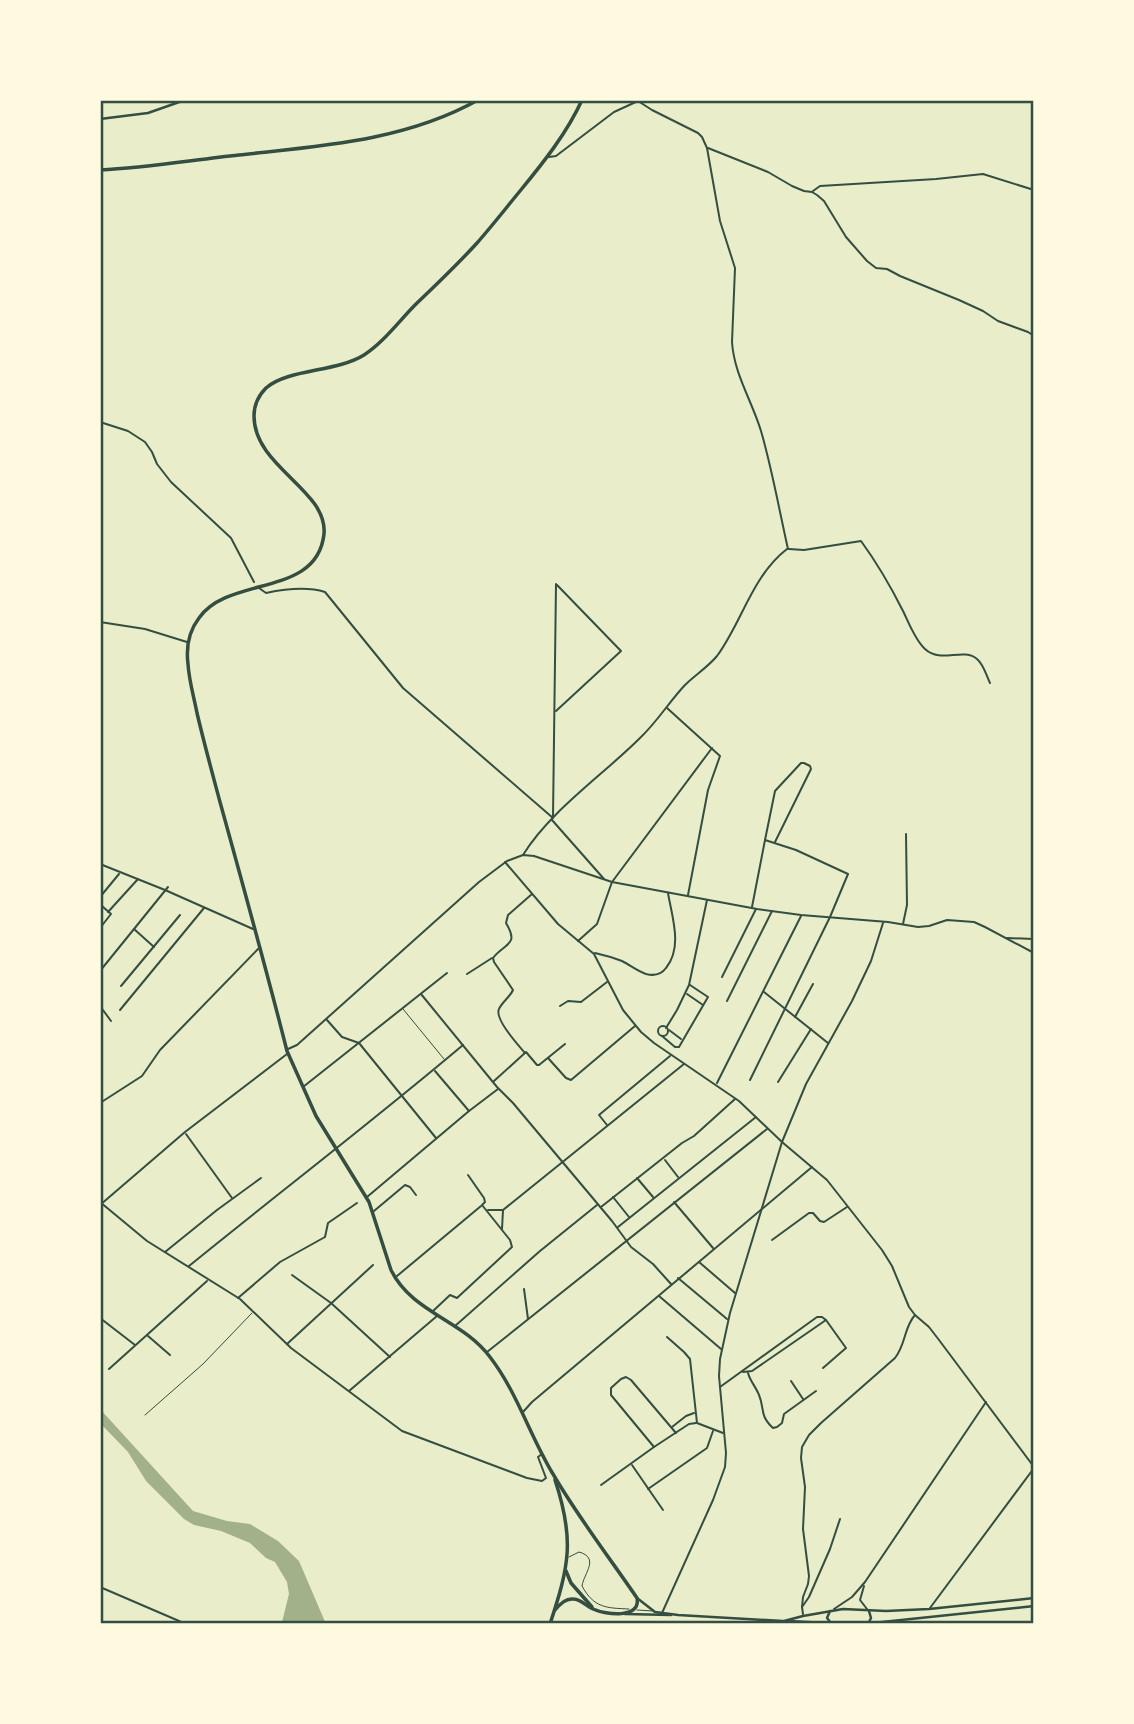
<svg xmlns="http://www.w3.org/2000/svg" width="1134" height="1724" font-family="Manrope,sans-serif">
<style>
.water{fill:#a3b18a}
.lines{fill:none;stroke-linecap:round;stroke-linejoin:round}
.service{stroke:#344e41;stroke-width:1}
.minor{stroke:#344e41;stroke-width:2}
.tertiary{stroke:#344e41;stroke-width:2.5}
.secondary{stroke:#344e41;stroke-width:2.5}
.primary{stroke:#344e41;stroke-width:3.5}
.neatline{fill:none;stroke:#344e41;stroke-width:2.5}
</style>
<rect width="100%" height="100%" fill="#e9edc9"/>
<polygon class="water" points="100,1409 193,1511 227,1521 250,1524 278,1541 299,1561 326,1624 287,1624 282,1622 289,1594 287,1582 275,1562 266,1558 250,1543 221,1531 194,1525 184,1519 146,1481 128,1452 100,1423"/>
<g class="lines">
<g class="service">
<polyline points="403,1009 444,1059"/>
<polyline points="145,1415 203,1364 252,1313"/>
<path d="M 569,1557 L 579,1552 C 600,1558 584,1573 582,1586 C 594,1608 606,1608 629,1609"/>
<polyline points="637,1610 653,1611"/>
</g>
<g class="minor">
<path d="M 638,101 L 652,110 L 698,133 L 702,137 L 707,148 L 720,221 L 735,268 L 732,342 C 734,374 752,401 761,431 C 772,469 779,509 788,549"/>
<polyline points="708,148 768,172 792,186 804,191 812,192 817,195 824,201 846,237 867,261 876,268 887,269 900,276 959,300 983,311 998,321 1028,332 1034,336"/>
<polyline points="549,157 556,156 614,112 638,101"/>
<polyline points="813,191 820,186 936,179 983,174 1034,190"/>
<polyline points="100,422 128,431 145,442 152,452 157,464 171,482 231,538 254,582"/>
<path d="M 789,549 L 804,550 L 861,541 C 877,563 891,587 903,611 C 909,623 915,640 925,649 C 941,664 963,647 977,659 C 984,665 986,675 990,683"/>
<path d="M 259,588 L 266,593 C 285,589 306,586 325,592 L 403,688 L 553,818"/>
<polyline points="100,622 145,629 187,642"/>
<polyline points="667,708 720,756 708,790 688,895"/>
<polyline points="556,711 621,651 557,585"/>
<polyline points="553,817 556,584"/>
<polyline points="552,820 604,879"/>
<polyline points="765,840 775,791 801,763 804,763 810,766 811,769 775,842"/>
<path d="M 523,855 C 550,811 603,775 640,738 C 657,722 669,702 685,685 C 695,675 708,667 717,656 C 742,622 752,576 787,549"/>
<path d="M 505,862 L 558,924 L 594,954 L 623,1010 L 641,1032 L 654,1043 L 739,1101 L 782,1142 L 827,1180 L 882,1250 L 892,1266 L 909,1307 L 915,1315 C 904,1327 906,1344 895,1358 L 821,1423 L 809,1435 L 802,1447 L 801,1458 L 805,1487 L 803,1529 L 809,1576 L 808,1584 L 803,1597 L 802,1607"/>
<polyline points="100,864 165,890 253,929"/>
<polyline points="100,897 119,874"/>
<polyline points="108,912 138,879"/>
<polyline points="903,924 907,905 906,834"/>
<polyline points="100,928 111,914 102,906"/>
<polyline points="134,929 154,947"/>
<polyline points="1007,938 1034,939"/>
<polyline points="578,941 597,924 612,882 712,748"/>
<path d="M 595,953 C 604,955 614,958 622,961 C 630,965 637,971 646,974 C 654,976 661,975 666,968 C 683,947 672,917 668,893"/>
<polyline points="100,971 168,887"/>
<polyline points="467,974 492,958"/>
<polyline points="722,977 756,909"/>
<polyline points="121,986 180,915"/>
<polyline points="764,992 828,1043"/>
<polyline points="421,994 497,1087 513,1103 612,1221 631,1247 653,1264 671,1284"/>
<polyline points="687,994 703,1005"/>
<polyline points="727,1001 772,911"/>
<polyline points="100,1006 111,1021"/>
<polyline points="560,1006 568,1001 581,1002 607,982"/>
<polyline points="120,1010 204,908"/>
<polyline points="795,1017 813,984"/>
<polyline points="327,1020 342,1037 359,1043 436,1138"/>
<circle cx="663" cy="1031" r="5"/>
<polyline points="666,1028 677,1010 689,985 707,900"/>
<polyline points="669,1030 681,1039"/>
<polyline points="662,1036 675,1047 679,1047 708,997 690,985"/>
<polyline points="288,1049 297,1045 479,882 507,861 523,855 534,856 612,882 757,909 801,915 888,922 918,927 929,926 947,920 974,922 985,927 1034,953"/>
<polyline points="100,1053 101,1052"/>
<path d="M 525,1053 C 518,1045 494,1019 499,1009 C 502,1002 510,997 513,990 L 494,962 L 493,958 C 504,943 520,946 506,923 L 508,915 L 532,894"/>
<polyline points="548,1058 566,1078 571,1080 635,1026"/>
<polyline points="435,1071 469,1111"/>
<polyline points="750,1080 830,917 848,874 796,850 765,840 752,907"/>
<polyline points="494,1081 526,1052 537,1065 539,1065 565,1044"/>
<polyline points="778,1082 811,1029"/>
<polyline points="717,1083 801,916"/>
<polyline points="303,1087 447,973"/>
<polyline points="100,1103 142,1076 160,1050 259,948"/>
<polyline points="607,1125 599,1115 670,1056"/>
<polyline points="186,1134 232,1198"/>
<polyline points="665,1160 678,1177"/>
<polyline points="637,1178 653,1197"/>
<polyline points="367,1197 469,1111 498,1089"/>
<polyline points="613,1197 629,1217"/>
<polyline points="100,1202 147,1241 240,1299 291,1348 402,1431 527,1478 542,1481 546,1478 538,1457 542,1454"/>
<polyline points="674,1202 713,1248"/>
<polyline points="100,1205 185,1132 287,1054"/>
<polyline points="601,1207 682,1143 694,1136 735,1099"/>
<polyline points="488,1210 503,1210"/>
<polyline points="503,1210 684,1064"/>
<polyline points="374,1211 405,1185 410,1187 416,1195"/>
<polyline points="618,1227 756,1117"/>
<polyline points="502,1229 503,1210"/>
<polyline points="772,1240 809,1213 813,1213 820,1221 824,1222 847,1207"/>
<polyline points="165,1252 217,1210 261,1178"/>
<polyline points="699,1262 735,1293"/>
<path d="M 189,1266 C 280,1192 373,1121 463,1045"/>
<polyline points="292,1275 331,1303 390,1357"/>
<polyline points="397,1276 481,1206"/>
<polyline points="678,1278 727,1319"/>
<polyline points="524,1289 528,1319"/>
<polyline points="659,1296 721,1349"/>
<polyline points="238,1298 280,1262 325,1237 328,1223 357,1203"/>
<polyline points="432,1312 450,1295 457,1298 512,1247 510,1240 482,1205 485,1202 484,1198 468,1175"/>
<polyline points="915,1315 929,1327 939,1340 1034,1467"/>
<polyline points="100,1318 135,1345"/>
<polyline points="455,1326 540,1251 597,1205"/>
<polyline points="148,1336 170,1355"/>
<polyline points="667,1337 684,1352 690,1359 697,1423 723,1433"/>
<polyline points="287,1344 373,1265"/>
<polyline points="487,1352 767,1129"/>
<polyline points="109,1369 207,1281"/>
<polyline points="743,1372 752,1371 826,1320"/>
<path d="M 748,1373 C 750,1381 756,1387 759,1395 C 765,1409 759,1415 773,1428 L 777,1427 L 782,1423 L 784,1414 L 816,1391"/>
<polyline points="791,1381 803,1399"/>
<polyline points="720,1387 817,1317 822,1317 826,1320 846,1348 823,1368"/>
<polyline points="349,1391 437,1316"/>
<polyline points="523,1412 532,1402 812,1167"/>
<polyline points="672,1427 686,1416 694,1413"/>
<polyline points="654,1447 611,1395 611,1388 621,1379 626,1377 631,1380 676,1433"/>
<polyline points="632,1465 663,1510"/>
<polyline points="601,1485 654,1447 689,1424 696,1423"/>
<polyline points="648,1489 707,1448 713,1431"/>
<polyline points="864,1586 860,1600 867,1609"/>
<polyline points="100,1587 186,1624"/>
<polyline points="930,1608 1034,1468"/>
<polyline points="834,1609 852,1597 865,1582 986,1402"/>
<polyline points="662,1613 713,1500 725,1467 726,1453 719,1376 720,1359 730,1313 782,1142 806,1084 852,1001 871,961 883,923"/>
<polyline points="803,1614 802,1607 809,1597 830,1549 840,1519"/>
</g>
<polyline class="tertiary" points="100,119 148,113 185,100"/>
<g class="secondary">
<polyline points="637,1598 655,1612 678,1615 783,1621"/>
<polyline points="830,1611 827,1618 831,1623"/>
<polyline points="625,1614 671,1615"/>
<polyline points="784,1621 803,1616 843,1609 886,1611 929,1609 1034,1598"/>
<polyline points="789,1621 845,1624"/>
<polyline points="863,1624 1034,1606"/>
<polyline points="868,1624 871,1618 869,1611"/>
</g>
<g class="primary">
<path d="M 100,170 C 147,168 192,160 239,155 C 320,146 405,141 478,100"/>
<polyline points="566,1571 571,1583 592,1607"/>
<path d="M 555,1610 C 559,1605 565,1598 573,1599 C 581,1599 586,1606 593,1609 C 606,1615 641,1619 637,1598 C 609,1557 578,1517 553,1474 C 530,1436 517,1392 490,1357 C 463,1320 412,1313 391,1270 L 369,1202 L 316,1116 L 287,1051 C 266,968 243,885 220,802 C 212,772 204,743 197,713 C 194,697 189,681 188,664 C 186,648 189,631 199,618 C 229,575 317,598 324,534 C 328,490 254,467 254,416 C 254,406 258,396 266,388 C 287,369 337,372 364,355 C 384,342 399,321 416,304 C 437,284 458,264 477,243 C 492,226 506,208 520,191 C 543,163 567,133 582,100"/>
<path d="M 550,1624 C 569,1566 575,1540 555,1480"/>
</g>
</g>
<rect width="1134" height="1724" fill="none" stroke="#fefae0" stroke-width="203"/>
<rect x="102" y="102" width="930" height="1520" class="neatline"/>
</svg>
